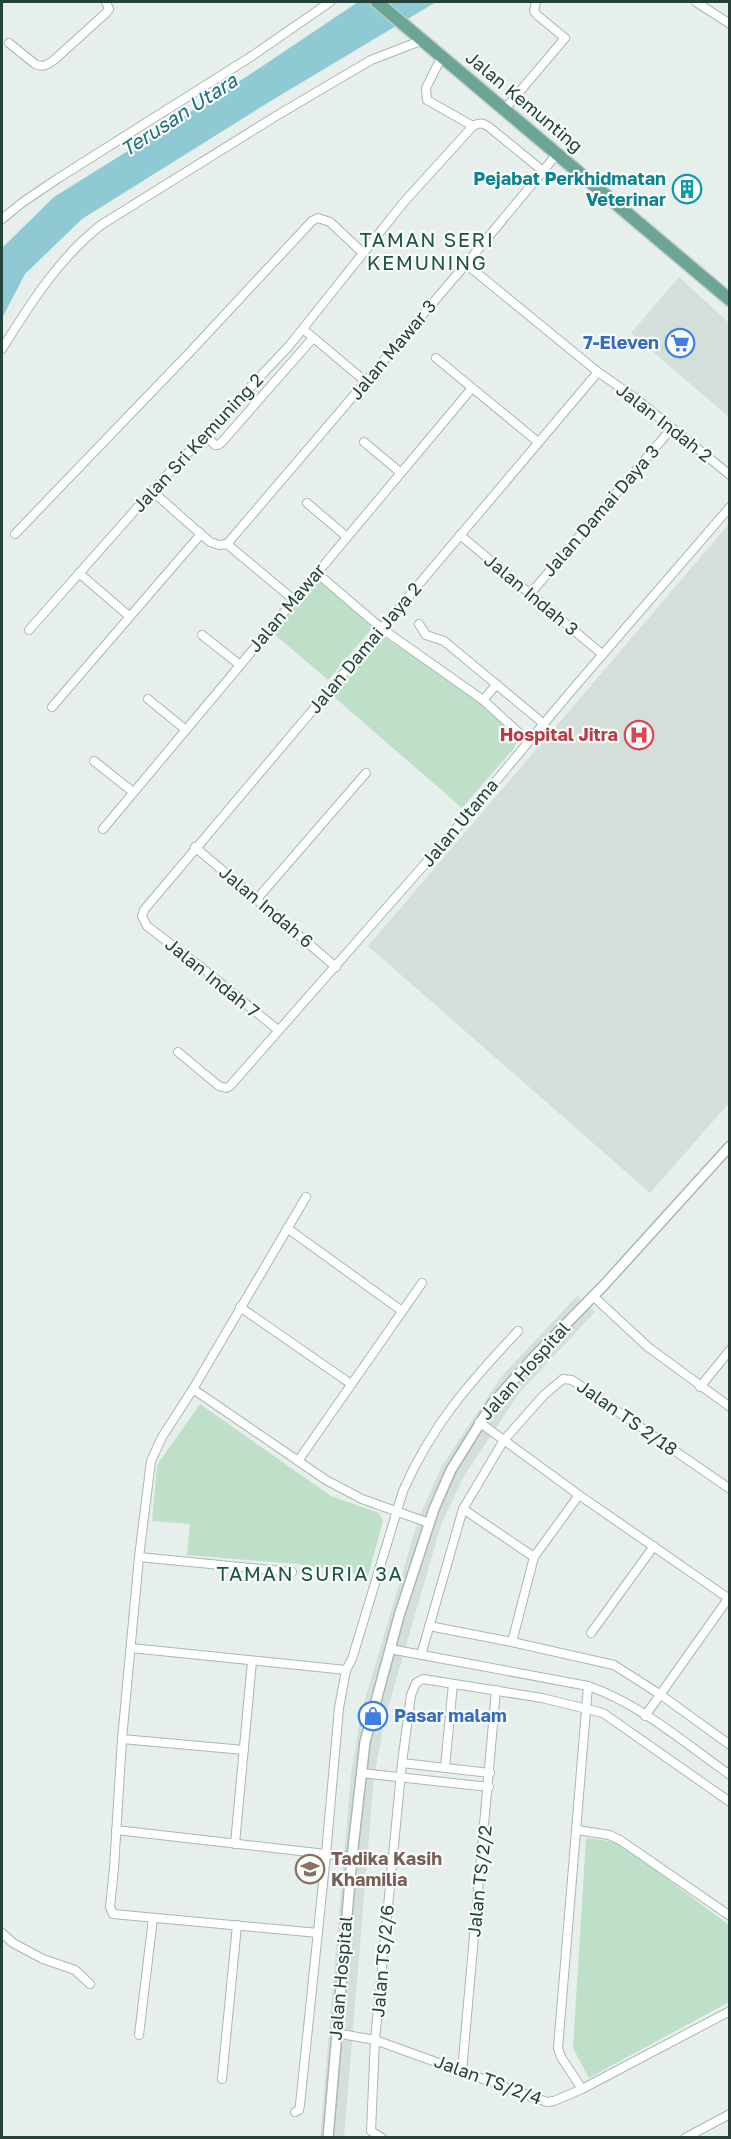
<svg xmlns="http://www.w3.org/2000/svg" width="731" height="2139" font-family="'Golos Text',sans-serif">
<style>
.built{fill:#d4dfda}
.green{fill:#bfe0c8}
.water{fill:#8ec9d4}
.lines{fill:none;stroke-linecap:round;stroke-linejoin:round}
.minor-casing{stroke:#a8b8b2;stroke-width:10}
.tertiary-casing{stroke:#a8b8b2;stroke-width:12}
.primary-casing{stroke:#c2cac8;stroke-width:15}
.minor{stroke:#fff;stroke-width:8}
.tertiary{stroke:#fff;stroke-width:9}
.primary{stroke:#6aa596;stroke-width:12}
.labels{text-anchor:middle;stroke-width:4.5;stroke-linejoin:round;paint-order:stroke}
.street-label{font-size:18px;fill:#24423a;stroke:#f7fbf9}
.culture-label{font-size:18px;font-weight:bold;fill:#0d838f;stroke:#f7fbf9;text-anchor:end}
.shop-label{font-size:18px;font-weight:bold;fill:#366cbe;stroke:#f7fbf9;text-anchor:end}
.health-label{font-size:18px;font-weight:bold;fill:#be3a42;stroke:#f7fbf9;text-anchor:end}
.education-label{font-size:18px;font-weight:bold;fill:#785e54;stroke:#f7fbf9;text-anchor:start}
.water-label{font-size:20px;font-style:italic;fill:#1c6f80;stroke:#f7fbf9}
.neighbourhood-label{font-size:20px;letter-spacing:1.5px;fill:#1f5548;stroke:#f7fbf9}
</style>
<rect width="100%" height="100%" fill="#e6efeb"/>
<g class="built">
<polygon points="679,277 729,323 729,417 631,333"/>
<polygon points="729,524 729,1103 650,1193 368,946"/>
<polygon points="577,1296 595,1312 520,1392 464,1476 441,1525 385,1718 374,1777 344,2137 320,2138 351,1774 361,1713 419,1517 443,1464 501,1377"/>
</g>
<g class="green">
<polygon points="319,579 374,626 328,680 273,633"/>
<polygon points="384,637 466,690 516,728 518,737 514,748 462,808 333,696"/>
<polygon points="200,1404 331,1496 379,1513 383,1521 368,1576 297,1564 187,1555 190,1524 152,1521 157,1465"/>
<polygon points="586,1838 618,1842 729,1925 729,2002 589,2078 573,2048"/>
</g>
<polygon class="water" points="358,2 436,2 269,102 82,219 25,274 2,318 2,248 54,197 246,77"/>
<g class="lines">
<g class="minor-casing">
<g id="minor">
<polyline points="696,2 730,24"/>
<path d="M 9,43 L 35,64 C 42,68 48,65 54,60 L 106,13 L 109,9 L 106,2"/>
<polyline points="442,56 426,88 427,100 473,126"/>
<polyline points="505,109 565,38 537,15 534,11 536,2"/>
<polyline points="2,219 23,202 57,179 252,56 330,2"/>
<polyline points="466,264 598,372 635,398 730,475"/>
<polyline points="303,329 366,382"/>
<path d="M 2,349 C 30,304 59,258 101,225 L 276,116 L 371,60 L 423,40"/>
<polyline points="436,358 538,442"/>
<polyline points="205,435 215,445 218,445 222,442 313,338"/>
<polyline points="364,442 401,473"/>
<polyline points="152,491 210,542 219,545 227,544 466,264 557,154"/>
<polyline points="307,503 347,537"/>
<polyline points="15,534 191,351 312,221 318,218 330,222 362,252"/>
<polyline points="460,535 602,654"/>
<polyline points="227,544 294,600"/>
<polyline points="79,573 129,616"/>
<polyline points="317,573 381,628 483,700 529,742"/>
<polyline points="530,594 672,428"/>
<polyline points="419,624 426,635 444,641 544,724"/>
<path d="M 29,630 L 152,491 L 289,346 L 404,202 L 473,126 C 480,122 483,123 489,127 L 543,171"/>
<polyline points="202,635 240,665"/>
<polyline points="148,699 186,730"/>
<polyline points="483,700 496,685"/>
<polyline points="52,707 201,534"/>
<polyline points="94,761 133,792"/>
<polyline points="103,829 472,388"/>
<polyline points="195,847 336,967"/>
<polyline points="257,899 366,773"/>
<polyline points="278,1030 202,968 147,926 142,916 144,910 598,372"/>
<polyline points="178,1052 219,1086 226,1088 230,1086 460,824 572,690 730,507"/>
<polyline points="306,1197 193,1389 162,1437 151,1461 139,1557 122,1739 114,1868 110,1907 113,1914 318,1933"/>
<polyline points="287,1228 402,1311"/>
<polyline points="593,1296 648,1347 730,1407"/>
<polyline points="240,1307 351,1384"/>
<polyline points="700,1387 730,1350"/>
<polyline points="193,1389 326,1480 362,1499 429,1523"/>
<polyline points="479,1422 579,1495 728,1598"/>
<polyline points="298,1461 422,1283"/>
<polyline points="463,1509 534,1557"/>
<polyline points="139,1557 292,1572"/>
<polyline points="429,1626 512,1642 614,1665 661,1695 730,1745"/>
<polyline points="591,1633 654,1546"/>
<polyline points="512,1642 534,1557 579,1495"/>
<polyline points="131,1648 346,1670"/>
<path d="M 390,1649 L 588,1686 C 639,1703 686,1744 730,1775"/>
<polyline points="421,1655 463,1509 504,1440 544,1395 563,1379 572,1380 730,1489"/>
<polyline points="645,1716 730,1596"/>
<polyline points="122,1739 244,1750"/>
<polyline points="402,1763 490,1773"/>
<polyline points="445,1767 453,1684"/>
<polyline points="361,1773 489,1787"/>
<polyline points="116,1830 352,1857"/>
<polyline points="577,1830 609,1835 620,1840 730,1916"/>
<polyline points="235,1844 252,1661"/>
<polyline points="2,1933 13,1943 43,1959 75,1970 90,1984"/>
<polyline points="336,2033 375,2040 547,2102 554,2101 582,2089 730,2011"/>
<polyline points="139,2035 153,1918"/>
<polyline points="462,2071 496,1690"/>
<polyline points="222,2079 237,1925"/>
<polyline points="582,2089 561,2057 558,2048 588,1686"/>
<path d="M 295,2112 L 299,2110 L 300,2105 L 326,1854 L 339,1708 L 346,1670 L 352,1659 L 403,1491 C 432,1425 469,1383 518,1331"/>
<polyline points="382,2138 371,2131 375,2040 402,1763 411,1695 416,1683 423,1679 542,1698 603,1713 730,1802"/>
<polyline points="685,2138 730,2114"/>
</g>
</g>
<g class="tertiary-casing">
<polyline id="tertiary" points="328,2138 352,1857 365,1742 399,1616 434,1509 451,1470 492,1404 533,1358 605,1284 730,1146"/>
</g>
<g class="primary-casing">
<polyline id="primary" points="377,2 730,300"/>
</g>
<use href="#minor" class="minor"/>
<use href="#tertiary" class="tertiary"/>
<use href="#primary" class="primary"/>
</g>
<defs>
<g id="building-ring" transform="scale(1.5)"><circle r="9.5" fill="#f7fbf9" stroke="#0f9aa8" stroke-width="1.5"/><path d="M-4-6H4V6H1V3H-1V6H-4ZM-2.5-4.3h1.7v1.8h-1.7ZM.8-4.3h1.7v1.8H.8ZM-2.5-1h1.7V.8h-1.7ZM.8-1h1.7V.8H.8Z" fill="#0f9aa8"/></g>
<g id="supermarket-ring" transform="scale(1.5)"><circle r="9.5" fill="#f7fbf9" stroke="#3f7fe0" stroke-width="1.5"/><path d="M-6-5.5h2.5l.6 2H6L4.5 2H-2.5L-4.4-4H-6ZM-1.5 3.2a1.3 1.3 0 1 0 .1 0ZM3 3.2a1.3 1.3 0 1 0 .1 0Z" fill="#3f7fe0"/></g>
<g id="hospital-ring" transform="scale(1.5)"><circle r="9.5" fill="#f7fbf9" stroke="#e0444e" stroke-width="1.5"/><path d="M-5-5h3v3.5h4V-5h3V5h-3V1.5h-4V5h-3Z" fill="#e0444e"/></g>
<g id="shop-ring" transform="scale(1.5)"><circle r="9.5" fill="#f7fbf9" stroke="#3f7fe0" stroke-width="1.5"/><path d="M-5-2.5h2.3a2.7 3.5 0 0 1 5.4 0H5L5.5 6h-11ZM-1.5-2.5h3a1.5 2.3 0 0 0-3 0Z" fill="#3f7fe0"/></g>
<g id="school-ring" transform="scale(1.5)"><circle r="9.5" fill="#f7fbf9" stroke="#8d6e63" stroke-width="1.5"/><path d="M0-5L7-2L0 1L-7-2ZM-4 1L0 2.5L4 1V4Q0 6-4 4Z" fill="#8d6e63"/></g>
</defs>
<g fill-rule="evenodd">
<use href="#building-ring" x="687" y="189"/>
<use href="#supermarket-ring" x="680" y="343"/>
<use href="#hospital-ring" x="639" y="735"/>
<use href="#shop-ring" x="373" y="1716"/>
<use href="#school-ring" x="310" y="1869"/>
</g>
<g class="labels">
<g class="street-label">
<text transform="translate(524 102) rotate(40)" y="6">Jalan Kemunting</text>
<text transform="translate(393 350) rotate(-50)" y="6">Jalan Mawar 3</text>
<text transform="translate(664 423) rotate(38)" y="6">Jalan Indah 2</text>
<text transform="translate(198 443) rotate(-47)" y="6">Jalan Sri Kemuning 2</text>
<text transform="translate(601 511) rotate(-49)" y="6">Jalan Damai Daya 3</text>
<text transform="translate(531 595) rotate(40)" y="6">Jalan Indah 3</text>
<text transform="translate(287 608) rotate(-50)" y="6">Jalan Mawar</text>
<text transform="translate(365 648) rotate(-50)" y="6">Jalan Damai Jaya 2</text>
<text transform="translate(460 823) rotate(-50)" y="6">Jalan Utama</text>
<text transform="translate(266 907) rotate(40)" y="6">Jalan Indah 6</text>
<text transform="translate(212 978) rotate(39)" y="6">Jalan Indah 7</text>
<text transform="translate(525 1371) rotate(-48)" y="6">Jalan Hospital</text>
<text transform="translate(627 1418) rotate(35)" y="6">Jalan TS 2/18</text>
<text transform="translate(480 1881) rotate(-84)" y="6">Jalan TS/2/2</text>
<text transform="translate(383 1961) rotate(-85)" y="6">Jalan TS/2/6</text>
<text transform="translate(341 1978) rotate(-85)" y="6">Jalan Hospital</text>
<text transform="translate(488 2080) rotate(20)" y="6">Jalan TS/2/4</text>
</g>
<g class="culture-label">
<text x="666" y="185">Pejabat Perkhidmatan<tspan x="666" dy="21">Veterinar</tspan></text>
</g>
<g class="shop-label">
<text x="659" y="349">7-Eleven</text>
<text x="394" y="1722" text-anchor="start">Pasar malam</text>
</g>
<g class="health-label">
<text x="618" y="741">Hospital Jitra</text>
</g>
<g class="education-label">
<text x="331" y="1865">Tadika Kasih<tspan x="331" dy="21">Khamilia</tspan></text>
</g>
<g class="water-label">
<text transform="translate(179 115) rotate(-33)" y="7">Terusan Utara</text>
</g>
<g class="neighbourhood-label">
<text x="427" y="247">TAMAN SERI<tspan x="427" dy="23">KEMUNING</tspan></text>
<text x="310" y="1581">TAMAN SURIA 3A</text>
</g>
</g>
<rect width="731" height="2139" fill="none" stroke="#24423a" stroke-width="6"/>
</svg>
